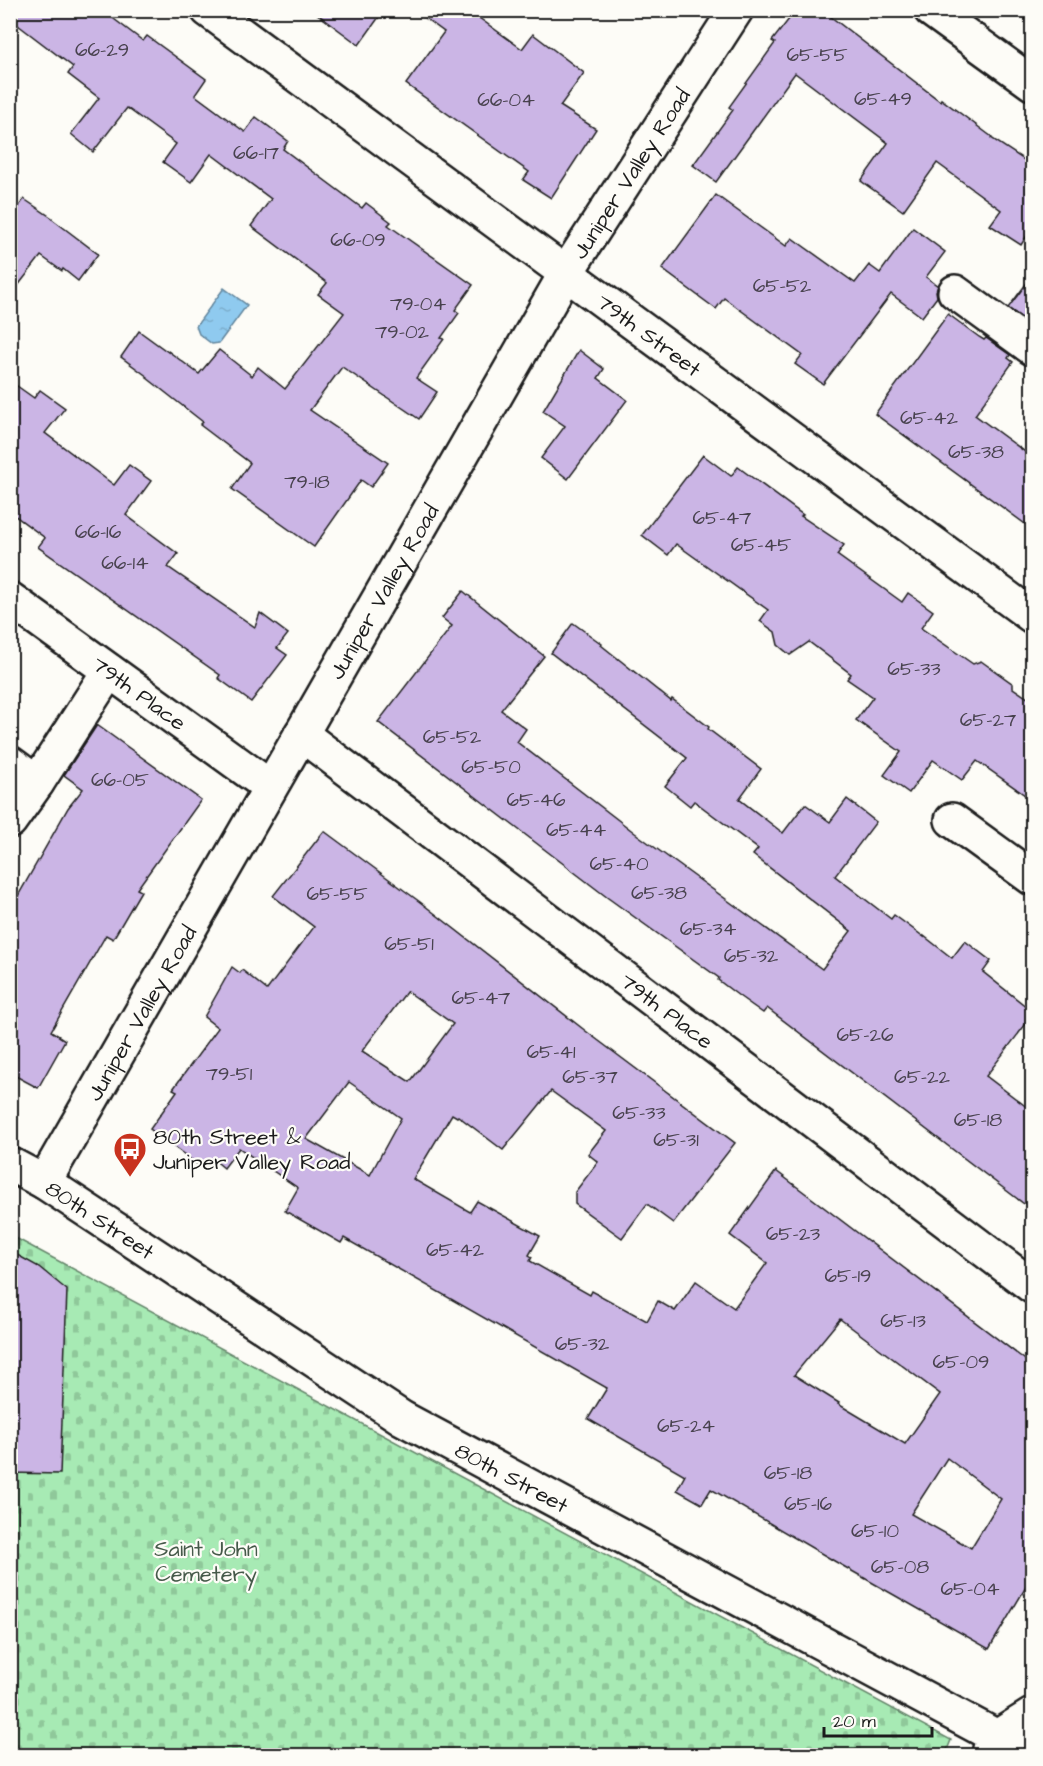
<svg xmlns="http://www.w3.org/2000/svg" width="1043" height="1766" font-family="'Architects Daughter',sans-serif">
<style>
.cemetery{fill:url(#cemetery-stones);stroke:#628368;stroke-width:1.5}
.water{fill:url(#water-ripples);stroke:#61849b;stroke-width:1.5}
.building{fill:#cbb5e5;stroke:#1c1c1c;stroke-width:1.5;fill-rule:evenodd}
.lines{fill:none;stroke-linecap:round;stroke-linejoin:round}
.minor-casing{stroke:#1c1c1c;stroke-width:38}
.minor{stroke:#fdfcf7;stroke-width:33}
.labels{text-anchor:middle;stroke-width:4.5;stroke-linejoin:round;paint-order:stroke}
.number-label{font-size:20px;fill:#48424e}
.street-label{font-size:22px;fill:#1c1c1c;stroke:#fdfcf7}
.poi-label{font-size:22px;fill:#1c1c1c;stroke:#fdfcf7;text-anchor:start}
.park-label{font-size:22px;fill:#465a4a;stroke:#fdfcf7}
</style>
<defs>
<pattern id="cemetery-stones" width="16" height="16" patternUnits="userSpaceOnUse" patternTransform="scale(1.5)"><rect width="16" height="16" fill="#a7eab4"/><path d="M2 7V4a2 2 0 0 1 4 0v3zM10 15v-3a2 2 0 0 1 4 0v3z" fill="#8fc89a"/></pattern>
<pattern id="water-ripples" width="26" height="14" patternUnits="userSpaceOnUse" patternTransform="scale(1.5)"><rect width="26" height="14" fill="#8fcaef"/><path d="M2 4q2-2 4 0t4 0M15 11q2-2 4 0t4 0" fill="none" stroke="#7badcc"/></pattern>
</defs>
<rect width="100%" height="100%" fill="#fdfcf7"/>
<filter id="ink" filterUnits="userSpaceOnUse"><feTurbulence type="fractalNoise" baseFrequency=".0167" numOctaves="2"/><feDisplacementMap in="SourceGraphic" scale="12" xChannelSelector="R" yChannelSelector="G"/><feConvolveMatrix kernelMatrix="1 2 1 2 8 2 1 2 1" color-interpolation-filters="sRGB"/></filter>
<g filter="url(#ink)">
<polygon class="cemetery" points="10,1235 951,1740 945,1755 11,1755"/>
<polygon class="water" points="224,288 247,305 219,343 212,344 199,334 196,326"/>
<g class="building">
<polygon points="10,10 102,10 143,41 147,36 206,79 195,95 245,132 256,117 288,141 283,149 362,208 366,203 391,222 388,225 473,285 455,310 459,313 441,338 444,339 416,378 437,392 419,419 342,367 310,410 388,463 371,487 361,480 314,547 232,489 250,463 200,425 203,422 147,378 148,377 121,357 139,331 168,352 168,351 199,374 219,350 252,376 258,367 285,389 344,313 318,294 327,283 251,226 271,199 211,154 191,182 163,162 176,144 127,108 93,152 71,134 99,98 68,74 73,67 10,19"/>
<polygon points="312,10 384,10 359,45"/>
<polygon points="414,10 468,10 522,49 533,34 584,73 560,106 596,129 551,198 523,180 529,172 406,84 444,32"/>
<polygon points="796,10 822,10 940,101 941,99 992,137 991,138 1032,165 1032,232 1030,231 1021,245 990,225 1001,210 937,163 903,211 861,181 888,143 795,73 716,182 693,165 733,110 729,107 775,43 772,41"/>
<polygon points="716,195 786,246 792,238 855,283 869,265 880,273 913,228 945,252 926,277 938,286 936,291 937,297 922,317 891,294 823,384 795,364 802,355 724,298 716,309 662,269"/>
<polygon points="24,199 52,218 52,219 98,254 78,281 63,269 62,271 41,256 10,296 10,219"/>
<polygon points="1032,276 1032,325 1008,308"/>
<polygon points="948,314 979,337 984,340 986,338 1010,355 1008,358 1013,362 975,415 1032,457 1032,529 875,414"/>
<polygon points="579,350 604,369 598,378 627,400 568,479 541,458 565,426 543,411"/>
<polygon points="10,381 34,398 40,390 65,408 45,433 114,485 129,465 151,481 126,515 178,554 168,567 255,627 260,613 288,634 277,648 287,655 251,702 218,678 220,675 38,547 45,538 10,512"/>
<polygon points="703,455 731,476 738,467 803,515 801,516 844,545 837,555 902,602 908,593 933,611 921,628 973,664 981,661 1013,684 1013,688 1032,701 1032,800 977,761 962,780 933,760 909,793 884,775 901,752 856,720 873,697 847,679 851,674 809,642 790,655 778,645 775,632 760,621 768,610 676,544 668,555 642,535"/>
<polygon points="463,591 544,656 501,710 526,729 517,742 635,833 822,969 851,931 753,855 758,849 694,801 690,806 665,786 687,758 551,653 573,623 602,644 601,645 671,701 672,699 709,727 708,729 761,769 739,799 783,833 805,804 830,822 847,799 876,822 835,876 891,919 894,915 924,937 924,936 952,958 965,941 991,961 983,972 1032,1011 1032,1016 986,1076 1032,1111 1032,1210 767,1008 763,1013 739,996 718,980 719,978 608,898 378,722 452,626 442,618"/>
<polygon points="97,725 201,800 137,889 141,891 113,939 106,935 51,1031 65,1040 38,1088 10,1073 10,910 68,808 83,789 64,775"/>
<path d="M 324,831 L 420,902 L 587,1032 L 735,1143 L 673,1223 L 647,1204 L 622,1238 L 575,1204 L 575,1192 L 598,1162 L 588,1154 L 606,1131 L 551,1091 L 503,1150 L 458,1116 L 457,1117 L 452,1114 L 413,1179 L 470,1212 L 477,1201 L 540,1236 L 529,1255 L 532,1257 L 530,1261 L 590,1295 L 592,1291 L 647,1321 L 658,1301 L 675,1311 L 696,1281 L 734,1308 L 767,1263 L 730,1235 L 776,1171 L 1032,1365 L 1032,1577 L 989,1649 L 836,1562 L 711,1489 L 702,1504 L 677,1490 L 685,1475 L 588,1419 L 607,1388 L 344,1238 L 341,1243 L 285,1211 L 298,1188 L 239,1148 L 224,1168 L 213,1159 L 205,1170 L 150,1129 L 177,1091 L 173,1089 L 218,1028 L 204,1017 L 232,967 L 240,973 L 242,970 L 267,990 L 314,927 L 273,896 ZM 407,991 L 453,1024 L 410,1082 L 362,1051 ZM 349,1082 L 401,1118 L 370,1175 L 306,1139 ZM 840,1319 L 940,1394 L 905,1444 L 838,1404 L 839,1403 L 794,1375 ZM 947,1458 L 1001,1499 L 971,1548 L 911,1514 Z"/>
<polygon points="10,1251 39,1267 67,1290 60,1474 10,1473"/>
</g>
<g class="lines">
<g class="minor-casing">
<g id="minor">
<path id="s1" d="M 208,10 L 1032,616"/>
<polyline points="931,10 1032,83"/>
<polyline points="955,292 1032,348"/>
<path id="s2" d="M 10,599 L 270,787"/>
<path id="s3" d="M 301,734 L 1032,1286"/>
<polyline points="10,763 37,783"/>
<polyline points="952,820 1032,878"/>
<polyline points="10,821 37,783 109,671"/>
<path id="s4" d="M 10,1164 L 44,1182 L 402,1418 L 997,1737 L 1032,1746"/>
<path id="s5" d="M 44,1182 L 566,273 L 736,10"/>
<polyline points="990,1749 997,1737 1032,1715"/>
</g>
</g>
<use href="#minor" class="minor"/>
</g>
</g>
<defs>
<g id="bus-pin" transform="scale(1.725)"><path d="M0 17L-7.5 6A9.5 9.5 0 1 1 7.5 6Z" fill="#c8321e" stroke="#fdfcf7"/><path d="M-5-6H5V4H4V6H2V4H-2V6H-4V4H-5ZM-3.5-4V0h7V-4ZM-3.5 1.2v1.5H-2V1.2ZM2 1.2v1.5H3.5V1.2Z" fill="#fff"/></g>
</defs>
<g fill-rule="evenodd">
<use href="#bus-pin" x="130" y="1149"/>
</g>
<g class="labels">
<g class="number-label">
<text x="102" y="56">66-29</text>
<text x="817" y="61">65-55</text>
<text x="883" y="105">65-49</text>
<text x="506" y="106">66-04</text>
<text x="256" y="159">66-17</text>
<text x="358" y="246">66-09</text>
<text x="782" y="292">65-52</text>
<text x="418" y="310">79-04</text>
<text x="402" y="338">79-02</text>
<text x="929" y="424">65-42</text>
<text x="976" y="458">65-38</text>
<text x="307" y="488">79-18</text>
<text x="722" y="524">65-47</text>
<text x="98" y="538">66-16</text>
<text x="761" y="551">65-45</text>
<text x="125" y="569">66-14</text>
<text x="914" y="675">65-33</text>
<text x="988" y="726">65-27</text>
<text x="452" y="743">65-52</text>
<text x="491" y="773">65-50</text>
<text x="120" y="786">66-05</text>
<text x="536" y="806">65-46</text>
<text x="576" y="836">65-44</text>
<text x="619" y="870">65-40</text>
<text x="659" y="899">65-38</text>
<text x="337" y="900">65-55</text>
<text x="708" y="935">65-34</text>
<text x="409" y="950">65-51</text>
<text x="751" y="962">65-32</text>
<text x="481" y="1004">65-47</text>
<text x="865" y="1041">65-26</text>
<text x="551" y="1058">65-41</text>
<text x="229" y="1080">79-51</text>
<text x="590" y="1083">65-37</text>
<text x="922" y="1083">65-22</text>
<text x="639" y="1119">65-33</text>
<text x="978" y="1126">65-18</text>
<text x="676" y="1146">65-31</text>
<text x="793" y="1240">65-23</text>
<text x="455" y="1256">65-42</text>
<text x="848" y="1282">65-19</text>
<text x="903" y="1327">65-13</text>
<text x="582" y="1350">65-32</text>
<text x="961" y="1368">65-09</text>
<text x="686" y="1432">65-24</text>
<text x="788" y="1479">65-18</text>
<text x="808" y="1510">65-16</text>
<text x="875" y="1537">65-10</text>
<text x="900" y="1573">65-08</text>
<text x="970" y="1595">65-04</text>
</g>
<g class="street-label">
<text dy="8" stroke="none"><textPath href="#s5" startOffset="1167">Juniper Valley Road</textPath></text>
<text dy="8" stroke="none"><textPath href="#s1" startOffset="548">79th Street</textPath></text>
<text dy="8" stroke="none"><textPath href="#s5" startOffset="681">Juniper Valley Road</textPath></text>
<text dy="8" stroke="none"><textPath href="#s2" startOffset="160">79th Place</textPath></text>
<text dy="8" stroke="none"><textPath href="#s3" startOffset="459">79th Place</textPath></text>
<text dy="8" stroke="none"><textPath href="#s5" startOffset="195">Juniper Valley Road</textPath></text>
<text dy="8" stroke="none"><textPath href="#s4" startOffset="106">80th Street</textPath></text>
<text dy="8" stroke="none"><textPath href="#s4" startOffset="592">80th Street</textPath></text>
</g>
<g class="poi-label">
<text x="153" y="1144">80th Street &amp;<tspan x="153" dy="25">Juniper Valley Road</tspan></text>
</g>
<g class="park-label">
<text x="206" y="1556">Saint John<tspan x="206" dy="25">Cemetery</tspan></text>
</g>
</g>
<rect width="1043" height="1766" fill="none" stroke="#fdfcf7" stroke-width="36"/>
<rect x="18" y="18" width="1007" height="1730" fill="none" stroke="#1c1c1c" stroke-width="2" filter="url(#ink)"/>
<path d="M824 1727v9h108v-9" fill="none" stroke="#1c1c1c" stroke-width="3"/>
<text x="833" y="1727" font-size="18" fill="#1c1c1c" stroke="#fdfcf7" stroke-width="4.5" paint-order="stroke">20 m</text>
</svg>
